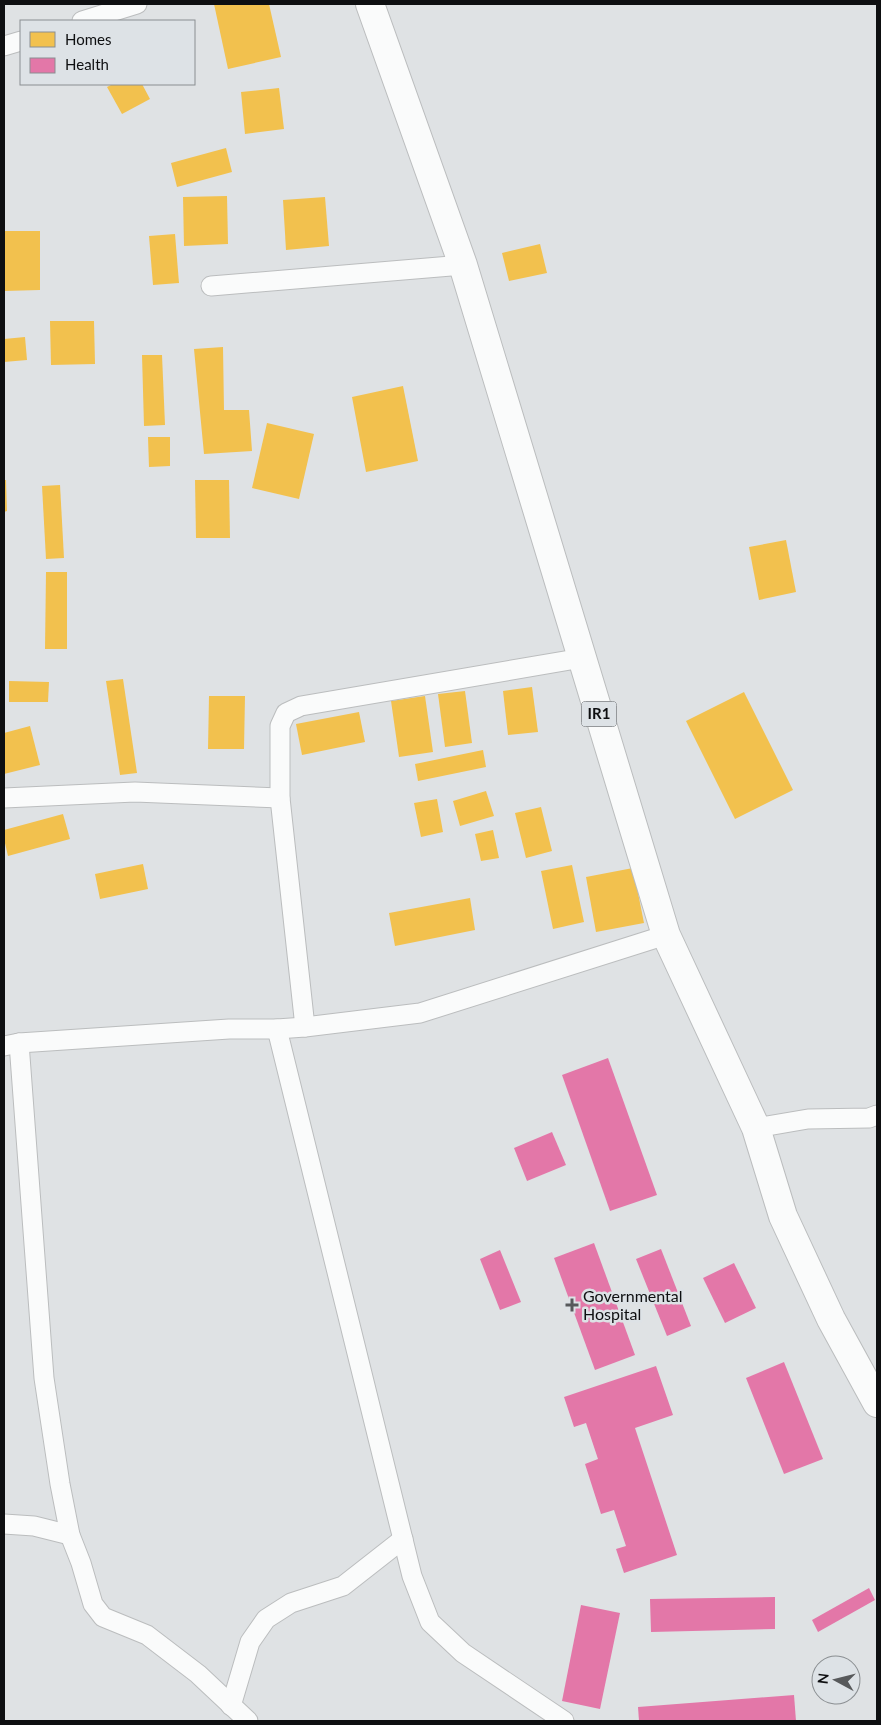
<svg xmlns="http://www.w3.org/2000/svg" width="881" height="1725" font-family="Lato,sans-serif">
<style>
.homes{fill:#f2c14e}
.health{fill:#e377a8}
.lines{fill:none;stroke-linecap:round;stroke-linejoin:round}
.minor-casing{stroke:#bbbdbe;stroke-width:21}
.primary-casing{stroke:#bbbdbe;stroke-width:30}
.minor{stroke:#fafbfb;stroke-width:19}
.primary{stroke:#fafbfb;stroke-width:28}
.poi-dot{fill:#57595b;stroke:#dde2e6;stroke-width:2}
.labels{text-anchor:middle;stroke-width:5;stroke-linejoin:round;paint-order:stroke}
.shield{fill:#dde2e6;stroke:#4c4e51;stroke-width:1}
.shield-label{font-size:15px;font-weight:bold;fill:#0e0f11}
.poi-label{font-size:16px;fill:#0e0f11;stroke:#dde2e6;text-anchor:start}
</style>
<rect width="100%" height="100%" fill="#dfe2e4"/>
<g class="homes">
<polygon points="214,4 269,4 281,57 228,69"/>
<polygon points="113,84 142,84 150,99 122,114 107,87"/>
<polygon points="279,88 284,129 245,134 241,92"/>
<polygon points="226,148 232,172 177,187 171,163"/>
<polygon points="227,196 228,244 184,246 183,197"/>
<polygon points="325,197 329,246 286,250 283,200"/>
<polygon points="4,231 40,231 40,290 4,291"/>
<polygon points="175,234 179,283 153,285 149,236"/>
<polygon points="540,244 547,273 509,281 502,253"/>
<polygon points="50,321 94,321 95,364 51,365"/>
<polygon points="25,337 27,360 4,362 4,339"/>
<polygon points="223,347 224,410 249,410 252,451 204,454 194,349"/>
<polygon points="142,355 162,355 165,425 144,426"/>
<polygon points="403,386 418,461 366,472 352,397"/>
<polygon points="267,423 314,434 299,499 252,488"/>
<polygon points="148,437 170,437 170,466 149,467"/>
<polygon points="4,480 6,480 7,511 4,512"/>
<polygon points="195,480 229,480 230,538 196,538"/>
<polygon points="60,485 64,558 46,559 42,486"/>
<polygon points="786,540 796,592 759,600 749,547"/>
<polygon points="46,572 67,572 67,649 45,649"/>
<polygon points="123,679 137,773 120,775 106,681"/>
<polygon points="9,681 49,682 48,702 9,702"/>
<polygon points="532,687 538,732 508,735 503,691"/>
<polygon points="465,691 472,743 445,747 438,694"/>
<polygon points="744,692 793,790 735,819 686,721"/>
<polygon points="209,696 245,696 244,749 208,749"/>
<polygon points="425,696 433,752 399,757 391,701"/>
<polygon points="359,712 365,742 302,755 296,724"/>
<polygon points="30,726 40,765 4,774 4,733"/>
<polygon points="483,750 486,767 418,781 415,764"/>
<polygon points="486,791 494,816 460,826 453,801"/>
<polygon points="437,799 443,832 421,837 414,803"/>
<polygon points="541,807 552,851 526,858 515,813"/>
<polygon points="63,814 70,839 8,856 4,839 4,830"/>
<polygon points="493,830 499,858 481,861 475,834"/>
<polygon points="143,864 148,889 100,899 95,874"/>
<polygon points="572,865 584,922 553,929 541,871"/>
<polygon points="633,868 644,923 596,932 586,877"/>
<polygon points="470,898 475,930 395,946 389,913"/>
</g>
<g class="health">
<polygon points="608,1058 657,1195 610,1211 562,1075"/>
<polygon points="552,1132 566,1165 527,1181 514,1148"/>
<polygon points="594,1243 635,1355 595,1370 554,1258"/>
<polygon points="661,1249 691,1326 667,1336 636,1259"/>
<polygon points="500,1250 521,1302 500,1310 480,1259"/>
<polygon points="734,1263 756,1308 725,1323 703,1278"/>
<polygon points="784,1362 823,1459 784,1474 746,1378"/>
<polygon points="656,1366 673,1415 635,1428 677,1555 624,1573 616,1549 626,1546 614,1510 601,1514 585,1464 598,1459 586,1423 574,1427 564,1397"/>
<polygon points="869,1588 875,1600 818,1632 812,1620"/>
<polygon points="775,1597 775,1629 651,1632 650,1599"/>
<polygon points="581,1605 620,1613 600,1709 562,1701"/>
<polygon points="794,1695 796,1721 639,1721 638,1707"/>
</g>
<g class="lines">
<g class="minor-casing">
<g id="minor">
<polyline points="82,21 137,4"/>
<polyline points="4,46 21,41"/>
<polyline points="211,286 463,265"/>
<polyline points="4,798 135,792 280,798"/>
<polyline points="305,1027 280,798 280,726 286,713 301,706 582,658"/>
<polyline points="277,1029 412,1576 430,1622 463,1653 564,1721"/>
<polyline points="19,1043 44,1378 60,1484 70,1535 81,1563 93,1604 103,1617 147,1635 198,1674 248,1721"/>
<polyline points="4,1046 19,1043 229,1029 277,1029 305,1027 420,1013 666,935"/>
<polyline points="756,1128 808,1119 869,1118 877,1115"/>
<polyline points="4,1524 34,1526 70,1535"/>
<polyline points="231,1706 250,1642 266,1619 291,1603 343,1586 403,1539"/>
</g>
</g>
<g class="primary-casing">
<polyline id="primary" points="370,4 463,265 666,935 756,1128 783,1216 831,1319 877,1403"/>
</g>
<use href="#minor" class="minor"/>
<use href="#primary" class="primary"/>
</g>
<path class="poi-dot" d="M569.5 1297.5h5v5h5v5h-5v5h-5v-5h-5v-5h5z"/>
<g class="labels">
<rect class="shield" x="581.5" y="701.5" width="35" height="25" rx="4"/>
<g class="shield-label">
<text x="599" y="719">IR1</text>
</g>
<g class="poi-label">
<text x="583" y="1302">Governmental<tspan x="583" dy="18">Hospital</tspan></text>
</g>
</g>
<rect width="881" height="1725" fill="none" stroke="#0e0f11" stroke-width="10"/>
<rect x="20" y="20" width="175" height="65" fill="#dde2e6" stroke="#8a8e91"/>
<rect x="30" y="32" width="25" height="15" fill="#f2c14e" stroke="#8a8e91"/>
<text x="65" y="45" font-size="15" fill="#0e0f11">Homes</text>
<rect x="30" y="58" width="25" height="15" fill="#e377a8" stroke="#8a8e91"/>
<text x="65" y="70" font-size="15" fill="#0e0f11">Health</text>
<g transform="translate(836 1680) rotate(277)"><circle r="24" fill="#dde2e6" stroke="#8a8e91"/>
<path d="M0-4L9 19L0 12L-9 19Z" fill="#57595b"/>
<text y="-8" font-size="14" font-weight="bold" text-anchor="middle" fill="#0e0f11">N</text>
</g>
</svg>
